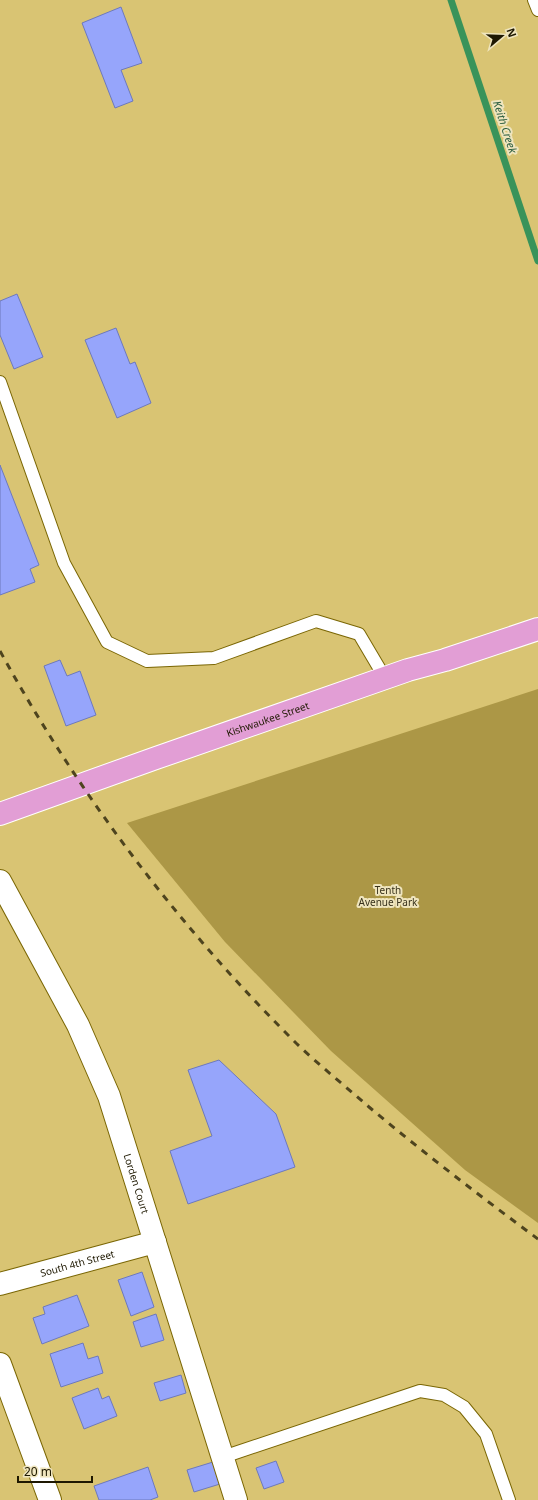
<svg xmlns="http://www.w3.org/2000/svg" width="538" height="1500" font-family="'Noto Sans',sans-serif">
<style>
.green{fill:#ac9746}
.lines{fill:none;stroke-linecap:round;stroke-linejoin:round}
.stream{stroke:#39935a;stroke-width:7}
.building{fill:#96a5fb;stroke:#6d79bc}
.service-casing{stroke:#7a6604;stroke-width:14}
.minor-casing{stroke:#7a6604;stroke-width:24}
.primary-casing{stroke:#fff;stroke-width:24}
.service{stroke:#fff;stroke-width:12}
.minor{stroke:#fff;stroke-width:22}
.primary{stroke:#e29ed5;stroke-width:22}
.rail{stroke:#4e441e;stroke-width:3;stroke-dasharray:7 7;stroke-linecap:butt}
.labels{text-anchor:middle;stroke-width:4;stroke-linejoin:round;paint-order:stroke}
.street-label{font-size:10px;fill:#1e1801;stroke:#efe5be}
.park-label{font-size:10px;fill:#37311b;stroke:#efe5be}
.water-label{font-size:11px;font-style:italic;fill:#2c5e40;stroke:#efe5be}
</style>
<rect width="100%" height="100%" fill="#d9c473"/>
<polygon class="green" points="538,689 538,1223 465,1170 331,1051 225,942 127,823"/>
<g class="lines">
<polyline class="stream" points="451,0 538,261"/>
</g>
<g class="building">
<polygon points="121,7 142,63 121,70 133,101 115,108 82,23"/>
<polygon points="17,294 43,357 14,369 0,335 0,301"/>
<polygon points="116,328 130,364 135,362 151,403 117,418 85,340"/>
<polygon points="0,465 39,565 30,569 35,582 0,595"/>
<polygon points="60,660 67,676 80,671 96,715 66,726 44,666"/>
<polygon points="219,1060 276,1114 295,1167 188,1204 170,1151 212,1136 188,1070"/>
<polygon points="142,1272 154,1307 131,1316 118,1280"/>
<polygon points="77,1295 89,1326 42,1344 33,1318 45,1314 43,1307"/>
<polygon points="156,1314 164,1340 141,1347 133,1322"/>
<polygon points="83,1343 88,1359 98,1356 103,1373 61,1387 50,1354"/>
<polygon points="181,1375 186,1393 160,1401 154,1383"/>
<polygon points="98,1388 102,1399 109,1396 117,1416 84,1429 72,1398"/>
<polygon points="276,1461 284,1482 264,1489 256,1468"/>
<polygon points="213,1462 220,1484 194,1492 187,1470"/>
<polygon points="148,1467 158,1497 150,1500 99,1500 94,1486"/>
</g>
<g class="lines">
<g class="service-casing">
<g id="service">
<polyline points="534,0 538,10"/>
<polyline points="0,382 64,563 107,642 147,661 214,658 316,621 359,634 385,678"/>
<polyline points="223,1457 420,1391 444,1395 464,1407 486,1434 509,1500"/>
</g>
</g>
<g class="minor-casing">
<g id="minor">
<path id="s1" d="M 0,881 L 78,1025 L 109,1096 L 236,1500"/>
<path id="s2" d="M 0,1284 L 155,1242"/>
<polyline points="0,1364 50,1500"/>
</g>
</g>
<g class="primary-casing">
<g id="primary">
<path id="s3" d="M 0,814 L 156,758 L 408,670 L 445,660 L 538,629"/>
</g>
</g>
<use href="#service" class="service"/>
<use href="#minor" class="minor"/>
<use href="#primary" class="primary"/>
<path class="rail" d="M 0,651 C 79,795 179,927 296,1043 C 319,1065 345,1086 369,1107 C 424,1153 480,1196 538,1239"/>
</g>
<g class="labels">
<g class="street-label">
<text dy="4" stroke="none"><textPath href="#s3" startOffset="284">Kishwaukee Street</textPath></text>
<text dy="4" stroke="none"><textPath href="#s1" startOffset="333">Lorden Court</textPath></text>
<text dy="4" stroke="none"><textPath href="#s2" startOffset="80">South 4th Street</textPath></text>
</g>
<g class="park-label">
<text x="388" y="894">Tenth<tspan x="388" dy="12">Avenue Park</tspan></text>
</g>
<g class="water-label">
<text transform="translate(505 127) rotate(72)" y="4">Keith Creek</text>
</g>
</g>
<g transform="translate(502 36) rotate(71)" stroke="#efe5be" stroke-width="3" paint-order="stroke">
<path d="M0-3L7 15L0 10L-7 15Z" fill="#1e1801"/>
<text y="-6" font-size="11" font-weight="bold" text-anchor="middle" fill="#1e1801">N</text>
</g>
<path d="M18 1476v6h74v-6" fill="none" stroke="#1e1801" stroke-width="2"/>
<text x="24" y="1476" font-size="12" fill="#1e1801" stroke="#efe5be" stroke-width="3" paint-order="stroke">20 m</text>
</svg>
